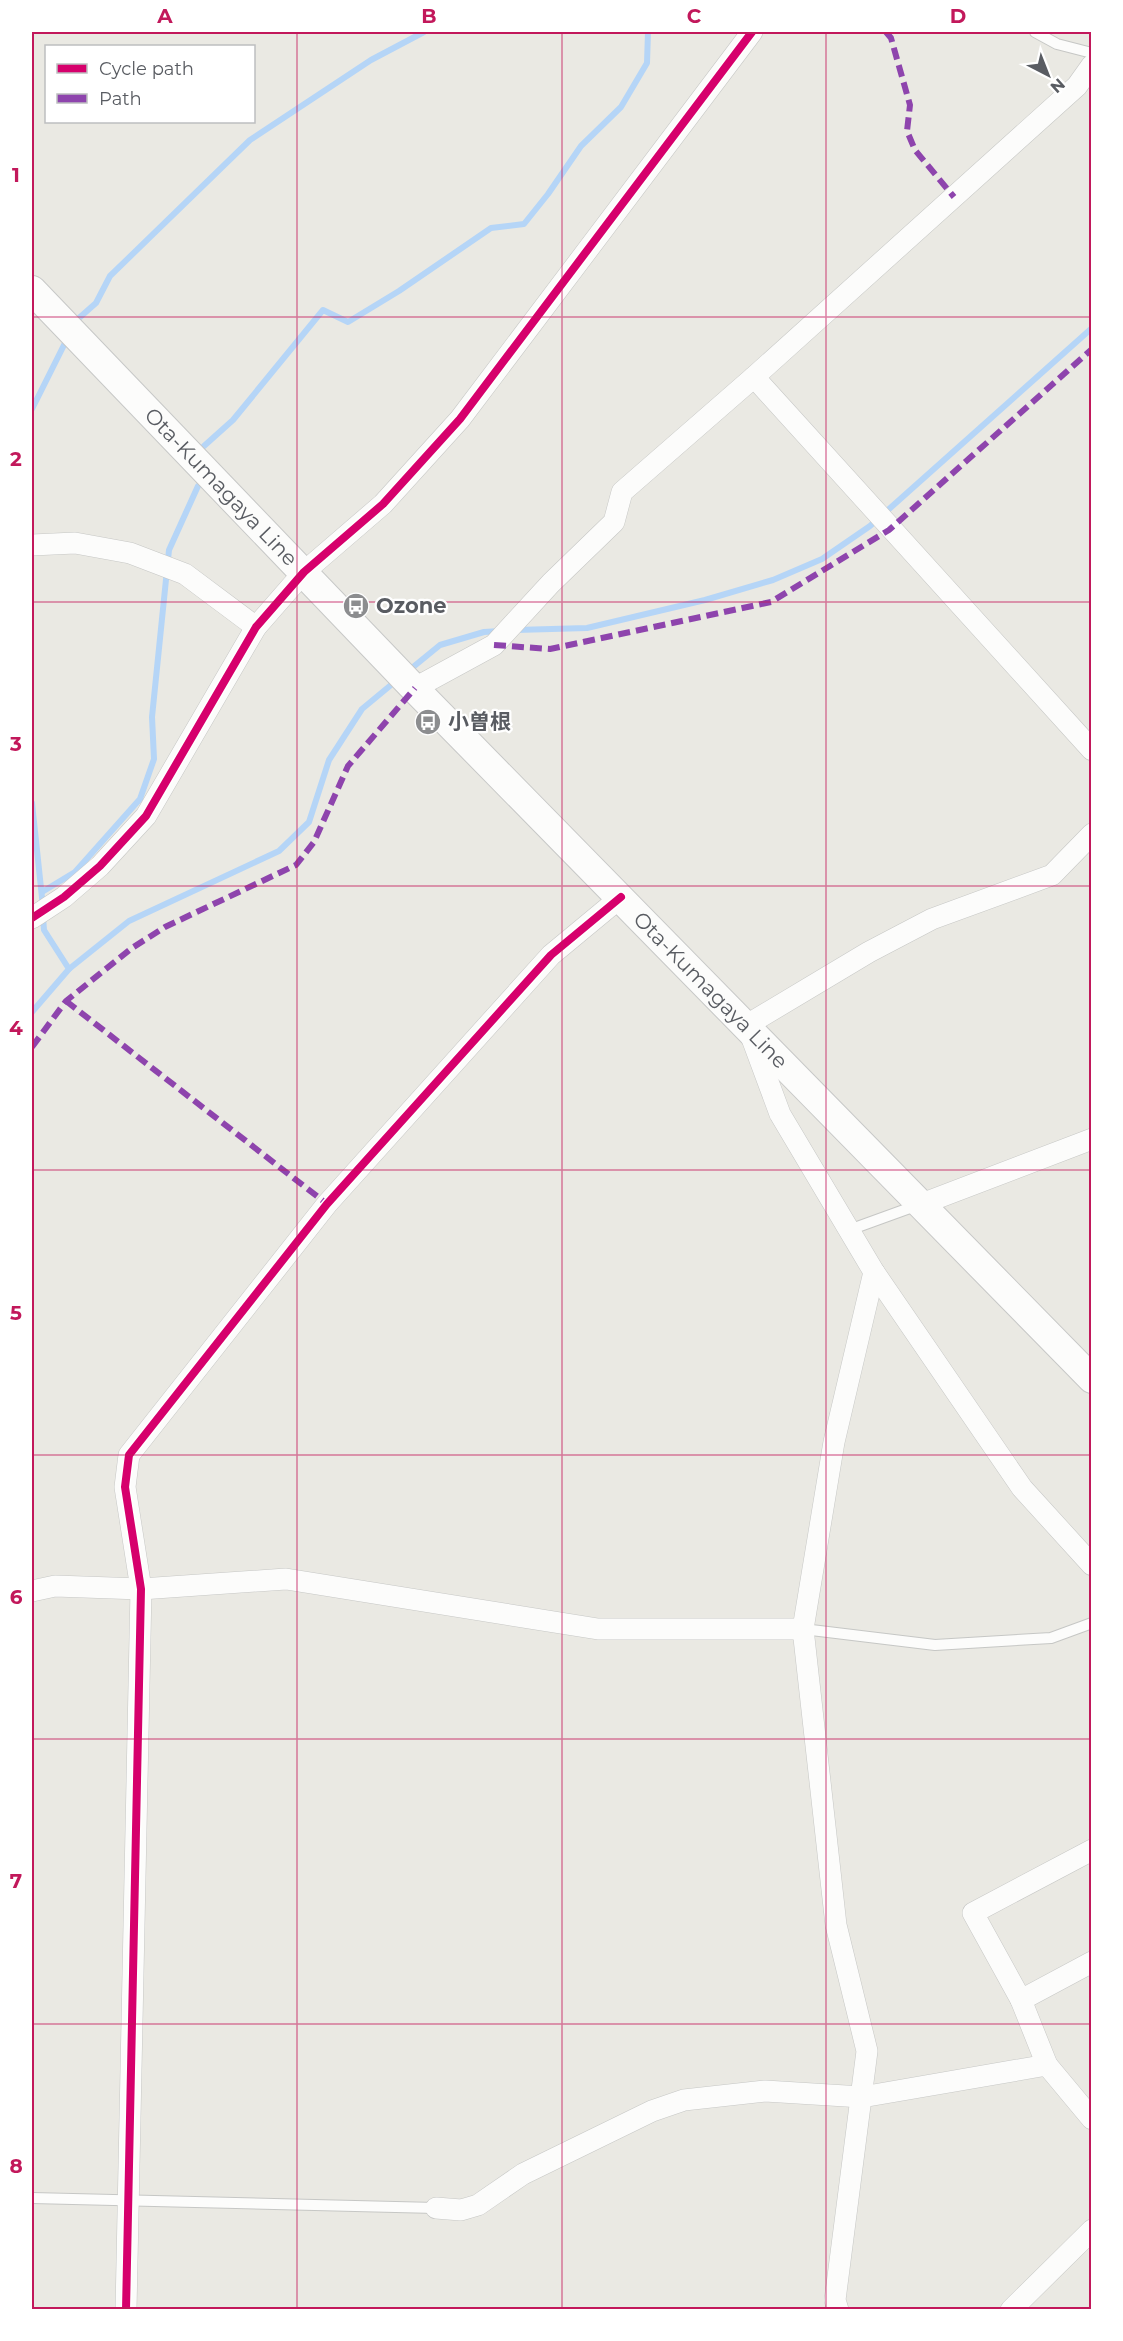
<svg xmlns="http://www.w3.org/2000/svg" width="1123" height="2341" font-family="Montserrat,'Noto Sans JP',sans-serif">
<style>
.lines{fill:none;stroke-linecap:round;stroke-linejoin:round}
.stream{stroke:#b5d5f7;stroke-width:6}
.service-casing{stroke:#c6c7c5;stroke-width:12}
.minor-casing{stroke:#c6c7c5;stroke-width:22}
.secondary-casing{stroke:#c7c8c7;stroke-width:30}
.service{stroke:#fcfcfb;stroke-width:10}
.minor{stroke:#fcfcfb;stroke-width:21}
.secondary{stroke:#fcfcfb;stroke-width:28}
.quiet{stroke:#8e44ad;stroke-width:6;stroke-dasharray:12 6;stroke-linecap:butt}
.cycleway-casing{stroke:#fff;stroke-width:11}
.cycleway{stroke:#d6006c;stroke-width:8}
.grid{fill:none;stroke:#c2185b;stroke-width:1.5;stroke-opacity:0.55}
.labels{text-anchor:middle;stroke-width:4.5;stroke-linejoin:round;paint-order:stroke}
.street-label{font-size:21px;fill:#595c62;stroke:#fff}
.poi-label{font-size:21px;font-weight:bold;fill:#595c62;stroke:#fff;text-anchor:start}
.neatline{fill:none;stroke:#c2185b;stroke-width:2}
.grid-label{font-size:20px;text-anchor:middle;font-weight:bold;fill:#c2185b}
</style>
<rect width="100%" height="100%" fill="#eae9e3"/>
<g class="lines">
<g class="stream">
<polyline points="79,318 96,303 110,276 250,140 371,60 424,32"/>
<polyline points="32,409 67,339"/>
<polyline points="204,446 233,420 323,310 348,322 399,291 491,228 524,224 548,194 581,146 621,107 647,63 648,32"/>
<polyline points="516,630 587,628 705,600 773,580 822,559 870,526 1092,328"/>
<polyline points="407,672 440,645 484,632 500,631"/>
<polyline points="32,803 43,907"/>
<polyline points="42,892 75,872 140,799 154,759 152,717 169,550 198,486"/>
<polyline points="43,917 44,930 69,969"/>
<polyline points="32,1012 69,969 129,921 279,851 309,822 329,760 362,709 397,680"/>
</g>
<g class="service-casing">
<g id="service">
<polyline points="1035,32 1057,44 1092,53"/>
<polyline points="849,1230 918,1205"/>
<polyline points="803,1629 935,1645 1051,1638 1092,1623"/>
<polyline points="32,2198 436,2208"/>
</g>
</g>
<g class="minor-casing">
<g id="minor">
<polyline points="754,377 1092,750"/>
<polyline points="32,545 75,543 130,553 185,574 256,627"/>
<polyline points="415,688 494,645 551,583 614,522 622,492 754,377 1077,86 1092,65"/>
<polyline points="1092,834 1052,875 932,919 869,952 747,1025 780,1114 874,1272 1022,1488 1092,1565"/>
<polyline points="32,918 64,897 100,866 146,816 256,627 304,572 383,504 460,419 752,32"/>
<polyline points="919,1205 1092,1139"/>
<polyline points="32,1591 55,1586 141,1589 286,1579 598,1629 803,1629"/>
<polyline points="1021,2000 1092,1962"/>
<polyline points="1047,2065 1021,2000 973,1913 1092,1850"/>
<polyline points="436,2208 461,2210 478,2205 523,2174 652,2111 684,2100 765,2091 862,2097 1047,2065 1092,2119"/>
<polyline points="126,2310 141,1589 125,1487 129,1455 327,1204 551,955 621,897"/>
<polyline points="838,2310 835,2300 867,2051 836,1925 803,1629 834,1442 874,1272"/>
<polyline points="1011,2310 1092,2230"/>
</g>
</g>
<g class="secondary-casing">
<g id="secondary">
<path id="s1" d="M 32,290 L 411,685 L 1092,1379"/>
</g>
</g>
<use href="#service" class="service"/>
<use href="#minor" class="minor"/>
<use href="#secondary" class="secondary"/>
<g class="quiet">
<polyline points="886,32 891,38 910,105 907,131 915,150 954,197"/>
<polyline points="494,645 550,649 771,602 889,530 1092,349"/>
<polyline points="66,1001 327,1204"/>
<polyline points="32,1047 66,1001 132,948 165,927 296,865 314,842 348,766 415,688"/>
</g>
<g class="cycleway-casing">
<g id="cycleway">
<polyline points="32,918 64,897 100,866 146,816 256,627 304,572 383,504 460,419 752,32"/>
<polyline points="126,2310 141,1589 125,1487 129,1455 327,1204 551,955 621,897"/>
</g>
</g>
<use href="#cycleway" class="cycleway"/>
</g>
<path class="grid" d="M 297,32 L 297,2310M 562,32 L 562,2310M 826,32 L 826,2310M 32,317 L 1092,317M 32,602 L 1092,602M 32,886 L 1092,886M 32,1170 L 1092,1170M 32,1455 L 1092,1455M 32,1739 L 1092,1739M 32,2024 L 1092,2024"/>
<defs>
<g id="bus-disc" transform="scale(1.35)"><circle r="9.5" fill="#8c8d8f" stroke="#fff"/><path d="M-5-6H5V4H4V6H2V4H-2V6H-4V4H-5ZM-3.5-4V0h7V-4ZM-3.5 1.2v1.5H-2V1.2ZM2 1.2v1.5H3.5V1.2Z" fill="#fff"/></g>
</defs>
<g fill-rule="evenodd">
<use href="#bus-disc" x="356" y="606"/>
<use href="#bus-disc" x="428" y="722"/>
</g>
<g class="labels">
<g class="street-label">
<text dy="7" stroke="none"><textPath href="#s1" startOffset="273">Ota-Kumagaya Line</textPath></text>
<text dy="7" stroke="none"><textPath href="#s1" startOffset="975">Ota-Kumagaya Line</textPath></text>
</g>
<g class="poi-label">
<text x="376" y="613">Ozone</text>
<text x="448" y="729">小曽根</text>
</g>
</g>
<rect width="1123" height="2341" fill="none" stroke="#ffffff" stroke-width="66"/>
<rect x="45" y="45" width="210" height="78" fill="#ffffff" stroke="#bdbec0" stroke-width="1.5"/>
<rect x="57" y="64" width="30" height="9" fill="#d6006c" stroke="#bdbec0" stroke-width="1.5"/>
<text x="99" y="75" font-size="18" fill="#595c62">Cycle path</text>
<rect x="57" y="94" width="30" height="9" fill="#8e44ad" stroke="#bdbec0" stroke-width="1.5"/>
<text x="99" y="105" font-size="18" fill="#595c62">Path</text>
<g transform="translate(1048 75) rotate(138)" stroke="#ffffff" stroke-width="4.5" paint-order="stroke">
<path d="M0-4.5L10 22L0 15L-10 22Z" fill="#595c62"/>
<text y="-9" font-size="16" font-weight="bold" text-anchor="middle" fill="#595c62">N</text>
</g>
<rect x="33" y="33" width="1057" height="2275" class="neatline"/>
<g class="grid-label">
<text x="165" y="23">A</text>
<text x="429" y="23">B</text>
<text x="694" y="23">C</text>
<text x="958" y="23">D</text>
<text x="16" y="182">1</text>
<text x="16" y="466">2</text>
<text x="16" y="751">3</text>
<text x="16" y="1035">4</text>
<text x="16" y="1320">5</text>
<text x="16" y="1604">6</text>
<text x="16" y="1888">7</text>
<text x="16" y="2173">8</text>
</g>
</svg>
